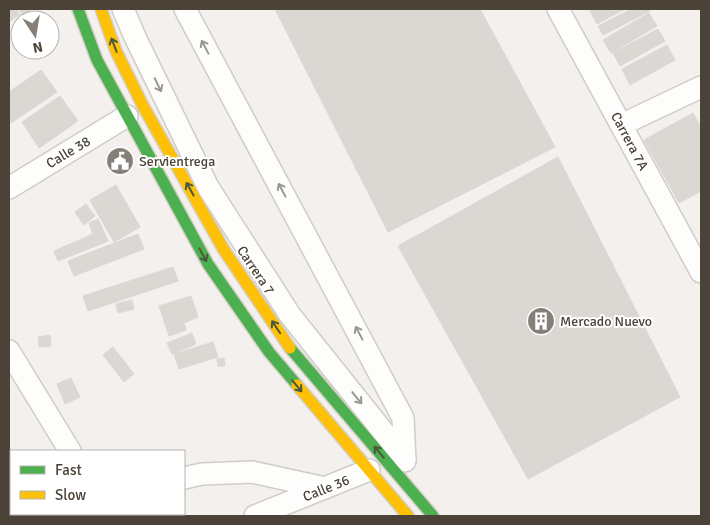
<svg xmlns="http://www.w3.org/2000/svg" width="710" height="525" font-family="Signika,sans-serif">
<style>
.building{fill:#dbd8d4;stroke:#dbd7d3}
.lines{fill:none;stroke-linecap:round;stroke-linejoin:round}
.street-casing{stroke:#d0ccc9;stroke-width:24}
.fast-casing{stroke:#d4cec5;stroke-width:14}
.slow-casing{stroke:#d4cec5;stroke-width:14}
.street{stroke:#fdfdfc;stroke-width:21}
.fast{stroke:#4caf50;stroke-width:11}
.slow{stroke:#ffc107;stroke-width:11}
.oneway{stroke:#4b583d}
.oneway2{stroke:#9b9690}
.labels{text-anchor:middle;stroke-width:4;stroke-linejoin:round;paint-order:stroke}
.street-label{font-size:14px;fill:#4b4238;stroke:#fff}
.poi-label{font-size:14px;fill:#4b4238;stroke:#fff;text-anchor:start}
</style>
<rect width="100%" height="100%" fill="#f3f0ed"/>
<g class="building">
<polygon points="9,9 16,9 20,14 9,22"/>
<polygon points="19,9 29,9 31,12 24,17"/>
<polygon points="275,9 480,9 555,147 388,232"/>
<polygon points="589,9 625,9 597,24"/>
<polygon points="632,9 649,9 650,11 603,35 598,26"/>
<polygon points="649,13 657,26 611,53 603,40"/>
<polygon points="658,29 665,41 620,66 613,53"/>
<polygon points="667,45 675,60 630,85 622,69"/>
<polygon points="41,70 57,92 11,123 9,119 9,92"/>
<polygon points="60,96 78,121 39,148 22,122"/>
<polygon points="693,113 701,127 701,191 679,203 644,140"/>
<polygon points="558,157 680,397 528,479 398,246"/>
<polygon points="116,185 140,227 114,242 90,200"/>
<polygon points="86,204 95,216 84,225 75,212"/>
<polygon points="98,219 108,241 58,261 54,251 93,234 89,223"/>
<polygon points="138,234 144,249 74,276 68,261"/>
<polygon points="173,267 178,281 88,311 83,296"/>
<polygon points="191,296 198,317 184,323 186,330 169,336 159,306"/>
<polygon points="132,300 134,309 118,313 116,304"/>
<polygon points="192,333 196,344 172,354 167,343"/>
<polygon points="50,335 51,346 39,347 38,337"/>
<polygon points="213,342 218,357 179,369 174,354"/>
<polygon points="113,347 134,374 124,382 103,355"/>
<polygon points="224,358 225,366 218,366 217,359"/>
<polygon points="71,378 80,397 65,404 57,384"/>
</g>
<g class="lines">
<g class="street-casing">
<g id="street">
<polyline points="123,9 135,37 208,187 290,315 405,459"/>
<polyline points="185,9 403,418 405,461"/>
<polyline points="558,9 701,272"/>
<polyline points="621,125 701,87"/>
<polyline points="9,188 127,116"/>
<polyline points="9,351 70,451"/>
<polyline points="184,478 202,474 252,472 325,488"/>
<polyline points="105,514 106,516"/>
<polyline points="255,516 369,470"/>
</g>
</g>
<g class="fast-casing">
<g id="fast">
<polyline points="78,9 97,60 208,264 269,352 297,385"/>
<polyline points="290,348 433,516"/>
</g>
</g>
<g class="slow-casing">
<g id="slow">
<polyline points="101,9 116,51 143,106 224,250 290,348"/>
<polyline points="297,385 408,516"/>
</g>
</g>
<use href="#street" class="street"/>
<use href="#fast" class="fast"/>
<use href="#slow" class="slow"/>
</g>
<defs><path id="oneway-shaft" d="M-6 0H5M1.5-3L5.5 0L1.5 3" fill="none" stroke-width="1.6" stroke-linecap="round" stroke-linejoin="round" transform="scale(1.25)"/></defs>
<g class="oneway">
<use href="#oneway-shaft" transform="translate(114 45) rotate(-111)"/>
<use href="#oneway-shaft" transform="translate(190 189) rotate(-119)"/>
<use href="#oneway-shaft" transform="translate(203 255) rotate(61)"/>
<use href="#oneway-shaft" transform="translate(276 327) rotate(-124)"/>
<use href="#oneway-shaft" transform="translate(297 386) rotate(50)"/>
<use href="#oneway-shaft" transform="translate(379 452) rotate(-130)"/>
</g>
<g class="oneway2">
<use href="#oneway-shaft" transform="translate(205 47) rotate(-118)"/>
<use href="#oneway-shaft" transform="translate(158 85) rotate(64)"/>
<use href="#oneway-shaft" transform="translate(282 190) rotate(-118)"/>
<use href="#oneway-shaft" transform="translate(359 333) rotate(-118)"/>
<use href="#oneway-shaft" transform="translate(357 398) rotate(51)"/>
</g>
<defs>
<g id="civic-disc" transform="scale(1.4375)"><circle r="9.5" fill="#867f77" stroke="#fff"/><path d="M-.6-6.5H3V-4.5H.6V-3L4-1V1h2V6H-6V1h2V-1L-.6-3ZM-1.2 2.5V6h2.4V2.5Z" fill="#fff"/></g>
<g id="building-disc" transform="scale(1.4375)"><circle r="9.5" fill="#867f77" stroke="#fff"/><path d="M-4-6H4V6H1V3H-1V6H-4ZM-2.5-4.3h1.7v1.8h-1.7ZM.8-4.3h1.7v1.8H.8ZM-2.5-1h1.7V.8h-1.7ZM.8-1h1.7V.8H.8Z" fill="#fff"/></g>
</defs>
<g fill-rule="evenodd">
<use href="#civic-disc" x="120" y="161"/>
<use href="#building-disc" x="541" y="321"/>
</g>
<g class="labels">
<g class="street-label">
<text transform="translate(630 141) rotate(62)" y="5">Carrera 7A</text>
<text transform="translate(68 152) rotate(-31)" y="5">Calle 38</text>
<text transform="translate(256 270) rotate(56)" y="5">Carrera 7</text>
<text transform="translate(326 488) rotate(-22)" y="5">Calle 36</text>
</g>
<g class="poi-label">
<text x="139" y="166">Servientrega</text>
<text x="560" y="326">Mercado Nuevo</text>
</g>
</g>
<rect width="710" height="525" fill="none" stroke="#4b4238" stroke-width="20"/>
<rect x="10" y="450" width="175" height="65" fill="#ffffff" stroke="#b7b3af"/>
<rect x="20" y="466" width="25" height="8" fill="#4caf50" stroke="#b7b3af"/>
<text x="55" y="475" font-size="15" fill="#4b4238">Fast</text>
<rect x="20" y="491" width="25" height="8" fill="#ffc107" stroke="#b7b3af"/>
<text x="55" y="500" font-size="15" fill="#4b4238">Slow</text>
<g transform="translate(35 35) rotate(168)"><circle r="24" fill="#ffffff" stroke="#b7b3af"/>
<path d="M0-4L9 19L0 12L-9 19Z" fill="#867f77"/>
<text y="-8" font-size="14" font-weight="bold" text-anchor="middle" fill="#4b4238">N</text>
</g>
</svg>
